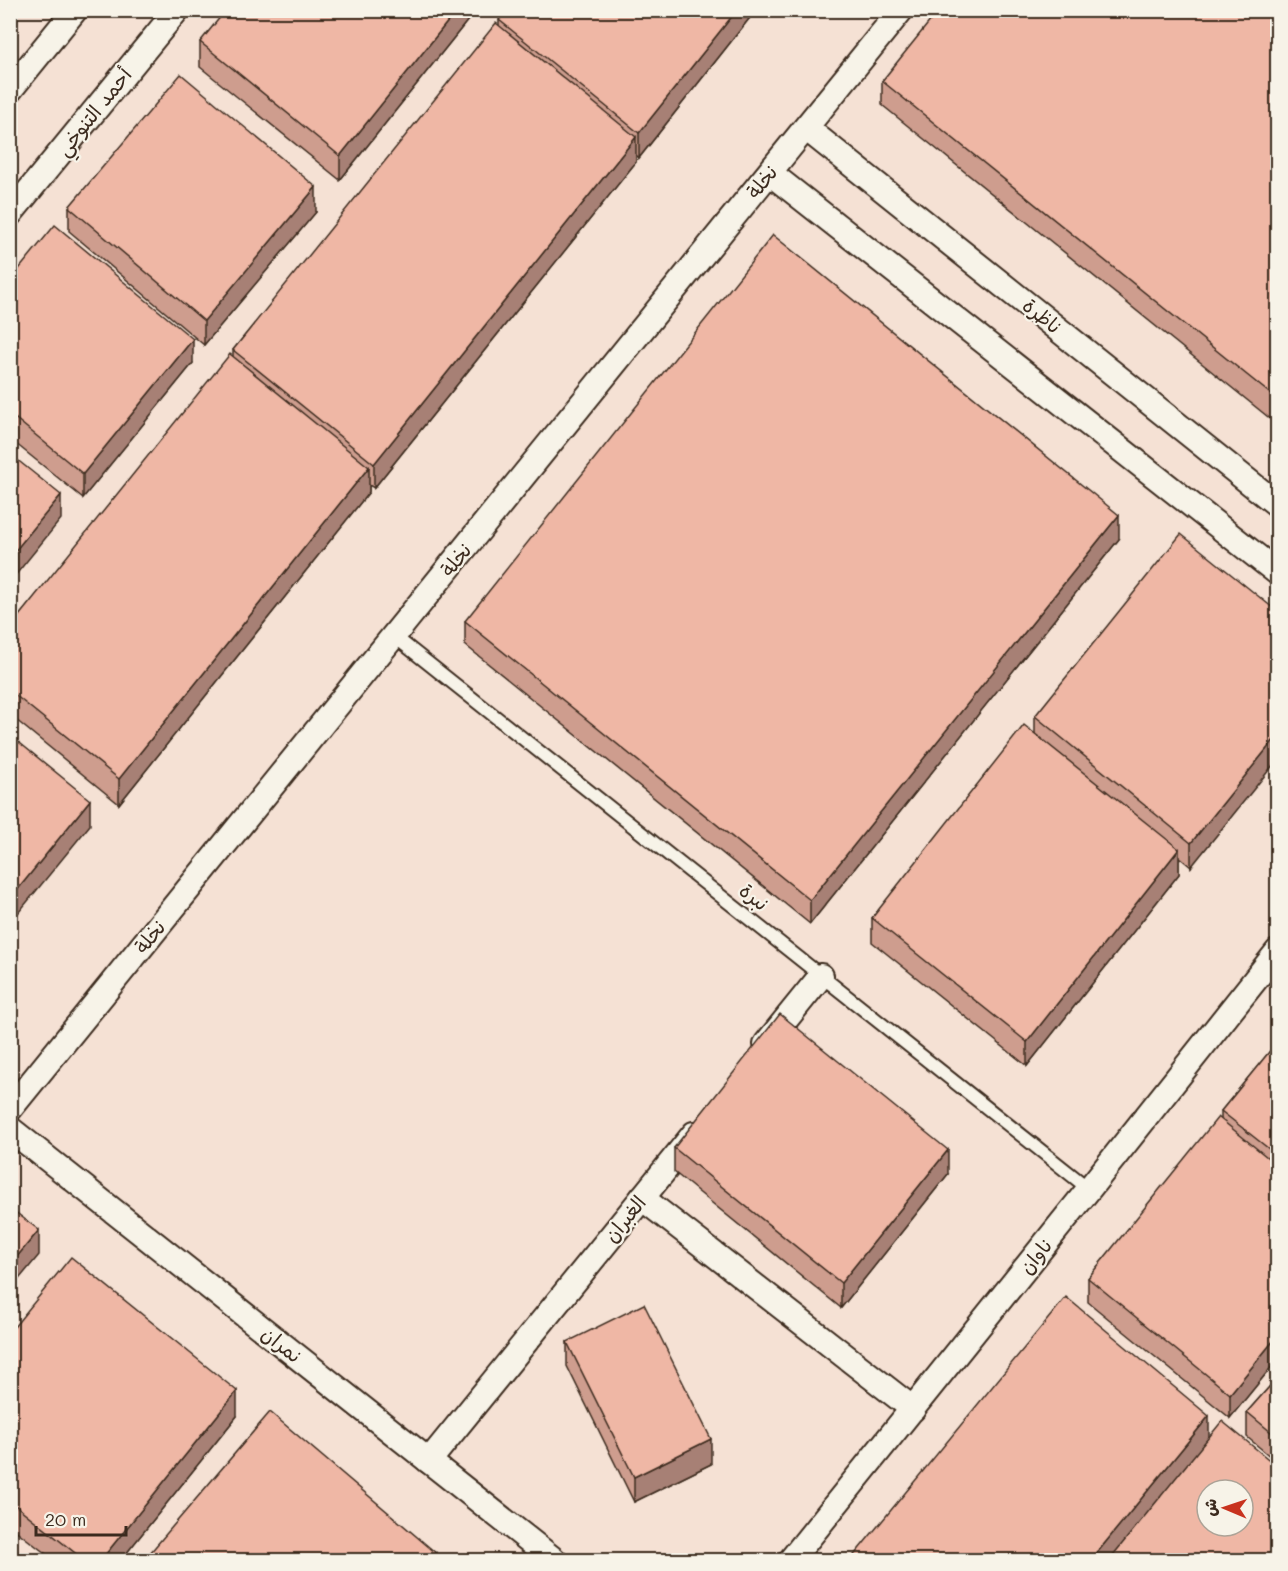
<svg xmlns="http://www.w3.org/2000/svg" width="1288" height="1571" font-family="Mali,'Playpen Sans Arabic',sans-serif">
<style>
.built{fill:#f5e1d4;fill-rule:evenodd}
.lines{fill:none;stroke-linecap:round;stroke-linejoin:round}
.service-casing{stroke:#3b2a1e;stroke-width:16}
.minor-casing{stroke:#3b2a1e;stroke-width:28}
.service{stroke:#f7f3e8;stroke-width:12}
.minor{stroke:#f7f3e8;stroke-width:24}
.wall{fill:#ce9d8e;stroke:#3b2a1e;stroke-width:1.5}
.shaded-wall{fill:#a78074;stroke:#3b2a1e;stroke-width:1.5}
.building{fill:#efb7a5;stroke:#3b2a1e;stroke-width:1.5;fill-rule:evenodd}
.labels{text-anchor:middle;stroke-width:4.5;stroke-linejoin:round;paint-order:stroke}
.street-label{font-size:20px;fill:#3b2a1e;stroke:#f7f3e8}
</style>
<rect width="100%" height="100%" fill="#f7f3e8"/>
<filter id="ink" filterUnits="userSpaceOnUse"><feTurbulence type="fractalNoise" baseFrequency=".0167" numOctaves="2"/><feDisplacementMap in="SourceGraphic" scale="12" xChannelSelector="R" yChannelSelector="G"/><feConvolveMatrix kernelMatrix="1 2 1 2 8 2 1 2 1" color-interpolation-filters="sRGB"/></filter>
<g filter="url(#ink)">
<path class="built" d="M 11,11 L 1277,11 L 1277,1560 L 11,1560 ZM 1207,1490 L 1243,1490 L 1243,1526 L 1207,1526 Z"/>
<g class="lines">
<g class="service-casing">
<polyline id="service" points="394,636 1089,1189"/>
</g>
<g class="minor-casing">
<g id="minor">
<polyline points="10,90 75,10"/>
<polyline points="806,128 1278,505"/>
<polyline points="770,173 1278,573"/>
<polyline points="10,214 177,10"/>
<polyline points="766,1044 821,976"/>
<polyline points="10,1109 901,10"/>
<polyline points="10,1129 554,1560"/>
<polyline points="642,1198 913,1409"/>
<polyline points="429,1461 694,1134"/>
<polyline points="791,1560 1089,1189 1278,951"/>
</g>
</g>
<use href="#service" class="service"/>
<use href="#minor" class="minor"/>
</g>
<g class="wall">
<polygon points="476,10 340,180 200,67 200,42"/>
<polygon points="756,10 639,158 636,155 636,162 374,488 369,485 369,492 119,804 10,715 10,627 233,357 233,350 499,26 499,20"/>
<polygon points="1278,10 1278,425 882,105 882,81"/>
<polygon points="69,207 316,212 204,345 69,231"/>
<polygon points="10,280 193,363 83,498 10,439"/>
<polygon points="1119,539 810,924 465,645 465,621"/>
<polygon points="1278,612 1191,867 1179,857 1179,874 1027,1066 872,942 872,918 1035,734 1035,716"/>
<polygon points="1278,1041 1278,1359 1230,1418 1088,1302 1088,1278 1221,1120 1221,1111"/>
<polygon points="674,1148 948,1174 841,1308 674,1172"/>
<polygon points="10,1332 237,1416 121,1560 54,1560 10,1526"/>
<polygon points="567,1342 711,1464 634,1502 567,1366"/>
<polygon points="1278,1377 1278,1463 1247,1437 1247,1412"/>
</g>
<g class="shaded-wall">
<polygon points="457,10 476,10 340,180 340,156"/>
<polygon points="737,10 756,10 639,158 639,133"/>
<polygon points="636,137 636,162 374,488 374,464"/>
<polygon points="316,187 316,212 204,345 204,321"/>
<polygon points="193,339 193,363 83,498 83,474"/>
<polygon points="369,467 369,492 119,804 119,779"/>
<polygon points="61,495 61,519 10,582 10,557"/>
<polygon points="1119,515 1119,539 810,924 810,900"/>
<polygon points="1278,735 1278,759 1191,867 1191,843"/>
<polygon points="90,800 90,825 10,923 10,899"/>
<polygon points="1179,849 1179,874 1027,1066 1027,1042"/>
<polygon points="948,1150 948,1174 841,1308 841,1283"/>
<polygon points="39,1230 39,1255 10,1290 10,1265"/>
<polygon points="1278,1335 1278,1359 1230,1418 1230,1394"/>
<polygon points="237,1391 237,1416 121,1560 101,1560"/>
<polygon points="1209,1416 1209,1441 1111,1560 1091,1560"/>
<polygon points="711,1439 711,1464 634,1502 634,1477"/>
<polygon points="436,1553 436,1560 430,1560"/>
</g>
<g class="building">
<polygon points="226,10 457,10 340,156 200,42"/>
<polygon points="507,10 737,10 639,133 499,20"/>
<polygon points="939,10 1278,10 1278,400 882,81"/>
<polygon points="496,23 636,137 374,464 233,350"/>
<polygon points="181,74 316,187 204,321 69,207"/>
<polygon points="55,225 193,339 83,474 10,414 10,280"/>
<polygon points="773,235 1119,515 810,900 465,621"/>
<polygon points="230,354 369,467 119,779 10,691 10,627"/>
<polygon points="10,454 61,495 10,557"/>
<polygon points="1181,534 1278,612 1278,735 1191,843 1035,716"/>
<polygon points="1024,725 1179,849 1027,1042 872,918"/>
<polygon points="10,735 90,800 10,899"/>
<polygon points="780,1014 948,1150 841,1283 674,1148"/>
<polygon points="1278,1041 1278,1156 1221,1111"/>
<polygon points="1218,1117 1278,1166 1278,1335 1230,1394 1088,1278"/>
<polygon points="10,1208 39,1230 10,1265"/>
<polygon points="71,1257 237,1391 101,1560 84,1560 10,1501 10,1332"/>
<polygon points="1066,1297 1209,1416 1091,1560 850,1560"/>
<polygon points="644,1304 711,1439 634,1477 567,1342"/>
<polygon points="1278,1377 1278,1438 1247,1412"/>
<polygon points="270,1412 436,1553 430,1560 144,1560"/>
<path d="M 1222,1421 L 1278,1467 L 1278,1560 L 1109,1560 ZM 1207,1490 L 1243,1490 L 1243,1526 L 1207,1526 Z"/>
<polygon points="10,1546 28,1560 10,1560"/>
</g>
</g>
<g class="labels">
<g class="street-label">
<text transform="translate(94 112) rotate(-51)" y="7">أحمد التنوخي</text>
<text transform="translate(762 182) rotate(-51)" y="7">نخلة</text>
<text transform="translate(1042 316) rotate(39)" y="7">ناظرة</text>
<text transform="translate(456 560) rotate(-51)" y="7">نخلة</text>
<text transform="translate(754 897) rotate(39)" y="7">نبرة</text>
<text transform="translate(150 937) rotate(-51)" y="7">نخلة</text>
<text transform="translate(625 1219) rotate(-51)" y="7">الغبران</text>
<text transform="translate(1036 1256) rotate(-51)" y="7">ناوان</text>
<text transform="translate(282 1345) rotate(38)" y="7">نمران</text>
</g>
</g>
<rect width="1288" height="1571" fill="none" stroke="#f7f3e8" stroke-width="36"/>
<rect x="18" y="18" width="1252" height="1535" fill="none" stroke="#3b2a1e" stroke-width="2" filter="url(#ink)"/>
<g transform="translate(1225 1508) rotate(272)"><circle r="28" fill="#f7f3e8" stroke="#aca397" stroke-width="1.5"/>
<path d="M0-4.5L10 22L0 15L-10 22Z" fill="#c8321e"/>
<text y="-9" font-size="16" font-weight="bold" text-anchor="middle" fill="#3b2a1e">ش</text>
</g>
<path d="M36 1526v9h90v-9" fill="none" stroke="#3b2a1e" stroke-width="3"/>
<text x="45" y="1526" font-size="18" fill="#3b2a1e" stroke="#f7f3e8" stroke-width="4.5" paint-order="stroke">20 m</text>
</svg>
